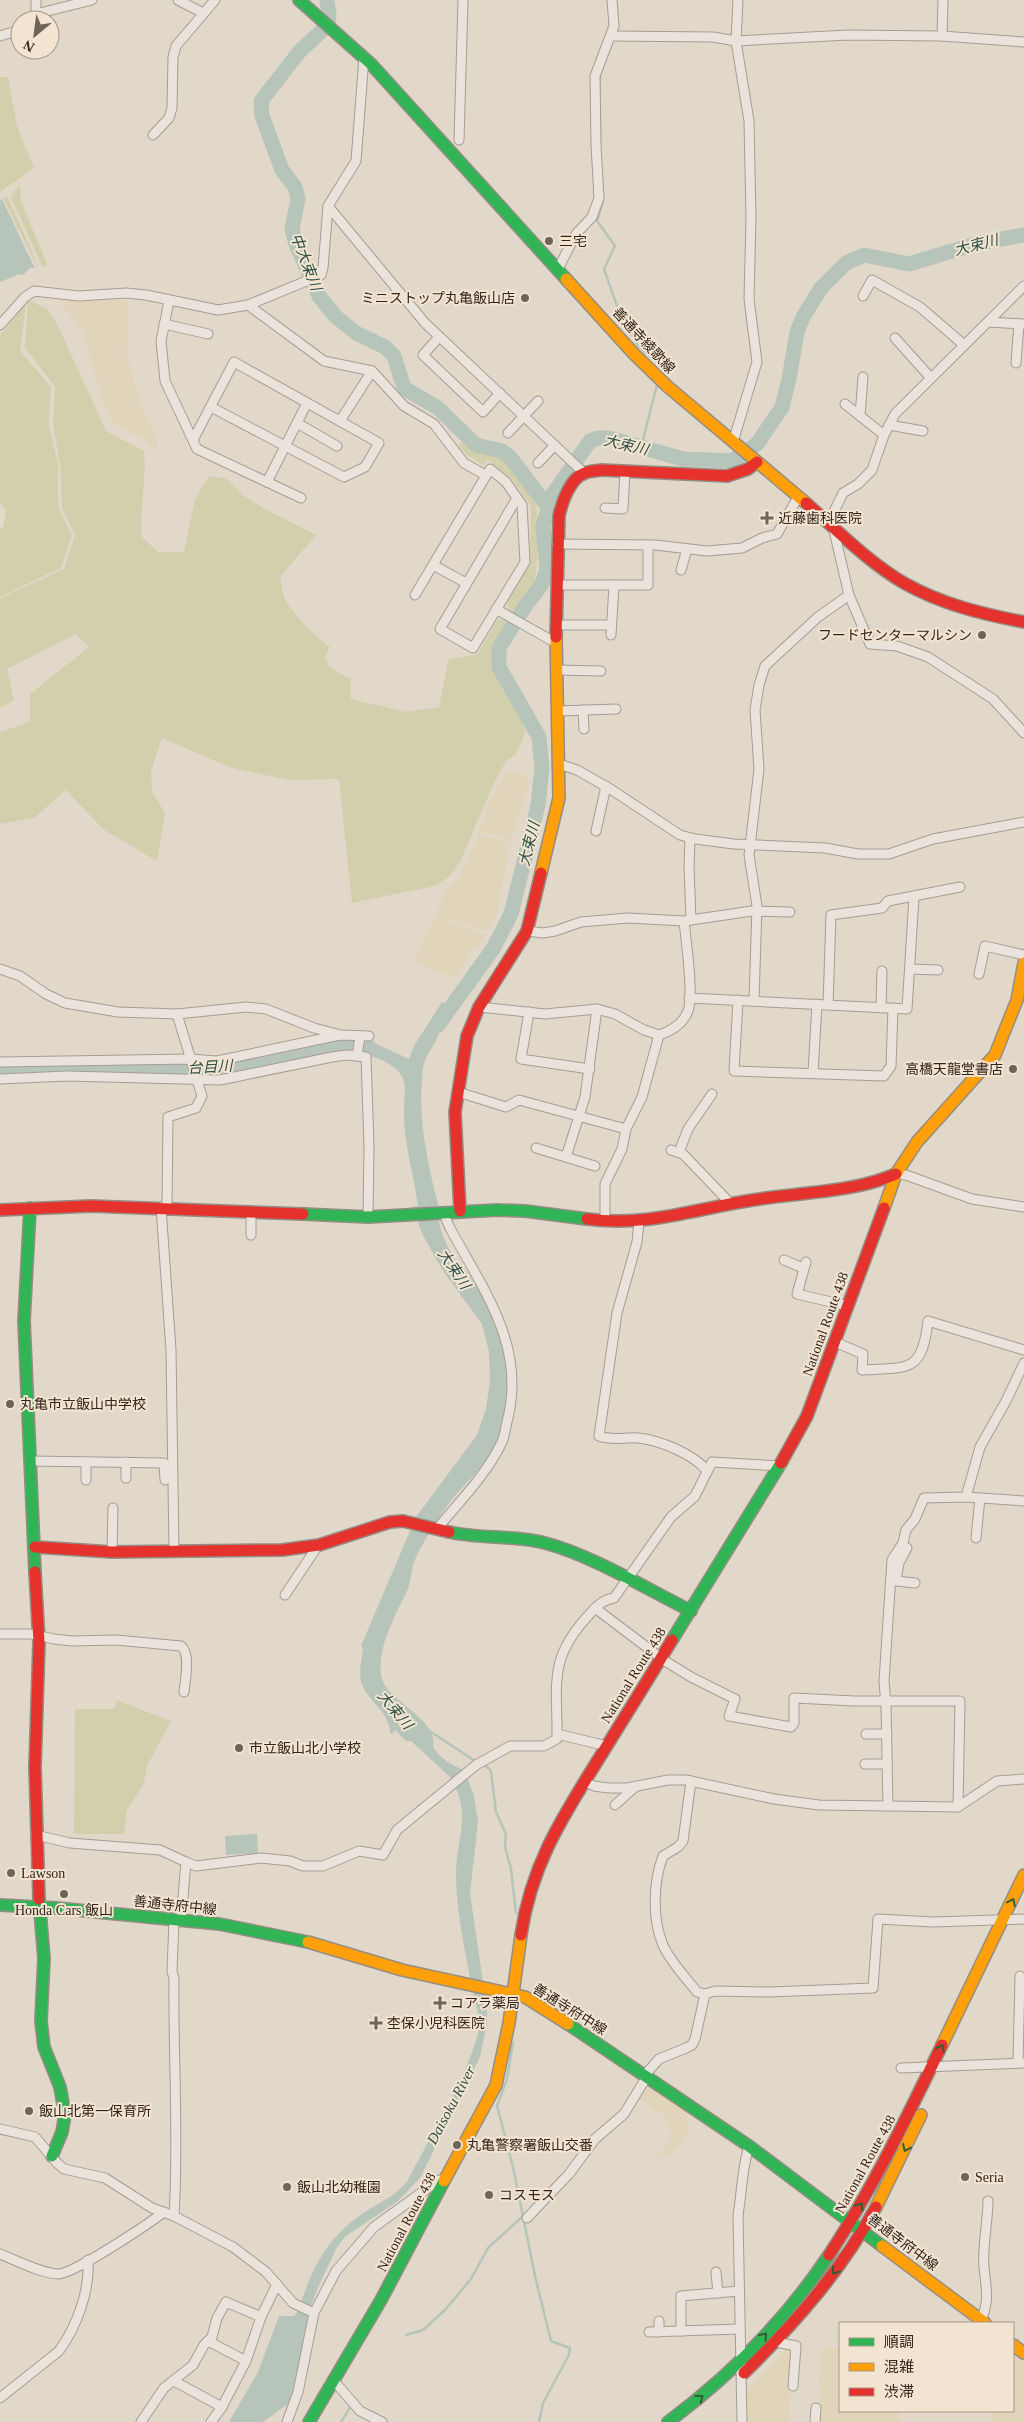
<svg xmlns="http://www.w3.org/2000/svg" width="1024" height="2422" font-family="'Times New Roman','Noto Sans JP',serif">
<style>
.farmland{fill:#e0d5bb}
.green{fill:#d2cfad}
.water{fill:#b6c4b9}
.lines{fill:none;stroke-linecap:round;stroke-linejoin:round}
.stream{stroke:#b6c4b9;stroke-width:2.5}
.river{stroke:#b6c4b9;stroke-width:15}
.street-casing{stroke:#a59d94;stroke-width:11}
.fast-casing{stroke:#958d83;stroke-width:14}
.slow-casing{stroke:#958d83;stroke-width:14}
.jam-casing{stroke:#958d83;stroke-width:14}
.street{stroke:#e9e3db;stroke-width:9}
.fast{stroke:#30b455;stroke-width:11}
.slow{stroke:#ff9f0a;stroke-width:11}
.jam{stroke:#e5322d;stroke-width:11}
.oneway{stroke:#315e33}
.poi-dot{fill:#6f645a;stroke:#f2e4d0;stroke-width:2}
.labels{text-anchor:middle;stroke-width:4;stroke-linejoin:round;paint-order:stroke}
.poi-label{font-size:14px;fill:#32251d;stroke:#f2e4d0;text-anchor:start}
.street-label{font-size:14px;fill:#32251d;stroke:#f2e4d0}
.water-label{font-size:15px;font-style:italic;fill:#2e514b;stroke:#f2e4d0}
</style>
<rect width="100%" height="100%" fill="#e1d8ca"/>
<g class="farmland">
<polygon points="58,299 128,300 127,356 140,401 159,444 157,451 146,441 115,425 106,411 82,330"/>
<polygon points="508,771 520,773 529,781 527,793 510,842 489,833 477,833 493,793"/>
<polygon points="479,835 492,837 510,846 497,913 487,932 436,916 444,892 458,880"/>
<polygon points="435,917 486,935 478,948 473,946 468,954 470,956 453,978 414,962"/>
<polygon points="647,2082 687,2108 688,2130 684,2143 672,2153 657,2159 655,2156 667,2146 671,2137 671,2131 666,2125 667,2118 638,2098"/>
<polygon points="823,2347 840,2348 840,2411 900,2411 900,2422 818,2422 820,2362"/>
<polygon points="787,2348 794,2351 789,2422 746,2422 746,2390"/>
<polygon points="1013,2351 1024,2359 1024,2422 991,2422 991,2411 1013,2411"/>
</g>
<g class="green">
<polygon points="0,77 8,77 17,126 34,168 0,192"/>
<polygon points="20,184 21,201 47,264 43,268 11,197"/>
<polygon points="7,196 31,249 38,269 3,198"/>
<path d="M 28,300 L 47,309 L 58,326 L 106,431 L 144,451 C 147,480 139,508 142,537 L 158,552 L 184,552 L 195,499 L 209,476 L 227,479 L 243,495 L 261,507 L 316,535 L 280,577 C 282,584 282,595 286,601 C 292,613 319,640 330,647 L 325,657 L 329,667 L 351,679 L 351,699 L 406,712 L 439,707 L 448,660 L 478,654 L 497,620 L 504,618 L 509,610 L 507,603 L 530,564 L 531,506 L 512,479 L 488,460 L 483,465 L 468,456 L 458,446 L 462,442 C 474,449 489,450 501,457 C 510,463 534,493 536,503 C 539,518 538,564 535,580 L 496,645 L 494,665 L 522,710 L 522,723 L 525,732 L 517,753 L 506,761 L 493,785 L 460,862 L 450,876 L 435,886 L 352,903 L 339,779 L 287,780 L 229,767 L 162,738 L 151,772 L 152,792 L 165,813 L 157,861 L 104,830 L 66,790 L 34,818 L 0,824 L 0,732 L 30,722 L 30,694 L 89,647 L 76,634 L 7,669 L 14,700 L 0,708 L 0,598 L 64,569 L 75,534 L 62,508 L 60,464 L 53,424 L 55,386 L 25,348 Z"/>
<polygon points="26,304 20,351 51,387 49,426 58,464 58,507 72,535 61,568 2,596 0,596 0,528 3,527 6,511 0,502 0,335"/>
<polygon points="116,1700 171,1721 147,1766 144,1783 127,1810 124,1834 74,1834 75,1709 115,1709"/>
</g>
<g class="water">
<polygon points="2,199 35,269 31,267 23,275 19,274 0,282 0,200"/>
<path d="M 442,1002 L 454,1012 L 443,1030 L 440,1030 C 437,1043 425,1054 423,1068 C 417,1116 427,1162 439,1208 C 440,1214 438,1221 440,1227 C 444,1241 451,1253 458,1265 L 461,1264 C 495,1311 519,1359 503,1418 C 500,1430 498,1442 491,1453 C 478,1474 458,1489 445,1509 C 436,1522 417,1551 413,1565 C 411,1574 411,1582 407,1591 C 397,1612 384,1635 381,1658 C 380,1665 380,1677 384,1684 C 394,1703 439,1722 433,1747 C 441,1759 451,1765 464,1770 L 474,1796 L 478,1822 L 470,1893 L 485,1996 L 487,2003 L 487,2023 L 480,2057 L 420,2178 L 398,2201 L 346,2236 L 337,2247 L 316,2292 L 309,2312 L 294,2387 L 288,2404 L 263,2422 L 229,2422 L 258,2372 L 279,2316 L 294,2316 L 298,2311 C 311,2271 326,2238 362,2214 C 377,2203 397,2196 408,2180 C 424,2148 481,2053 479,2022 C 478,2011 475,2002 473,1992 C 466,1958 456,1909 456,1875 C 456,1837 472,1819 452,1779 L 411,1741 L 406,1741 L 395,1730 L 392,1734 L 390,1734 C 391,1712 368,1702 362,1684 C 358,1673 362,1659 363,1648 L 361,1646 L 416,1517 L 477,1435 L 486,1409 L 490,1380 L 489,1352 L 482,1324 L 443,1271 L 425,1239 L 419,1226 L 418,1210 L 410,1210 L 410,1207 L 418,1206 C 414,1175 404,1145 404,1114 C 403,1103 408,1084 401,1075 C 391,1060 367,1054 350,1051 L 351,1038 L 370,1041 L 409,1059 L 414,1046 Z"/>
<polygon points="257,1834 258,1853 226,1855 225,1836"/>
</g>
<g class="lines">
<g class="stream">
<polyline points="599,104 600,73"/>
<polyline points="600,117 600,144"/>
<polyline points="602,177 603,201 597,221 615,246 604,269 623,323 634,337 638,346 657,362"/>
<polyline points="641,447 657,385"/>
<polyline points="428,1730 475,1761"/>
<polyline points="486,1766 491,1771 496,1812 506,1834 505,1847 511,1869 516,1913"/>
<polyline points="513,2043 507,2079 497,2106 513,2167 535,2276 551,2341 570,2348 569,2355 543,2403 539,2422"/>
<polyline points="406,2335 423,2330 445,2310 471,2279 488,2248 523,2216"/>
<polyline points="341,2422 351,2406"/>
</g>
<g class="river">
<polyline points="327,0 329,15 328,25 300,51 261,101 262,116 282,170 295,187 298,199 292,229 296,244 319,296 335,316 356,333 385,347 394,356 404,388 438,408 476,445 502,451 510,457 548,507"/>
<polyline points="438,1025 493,949 511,914 538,805 542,768 539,737 499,667 499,648 524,608 542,584 547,569 543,526 553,494 590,441 598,438 609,438 683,459 732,461 757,444 782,407 789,379 797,332 803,317 821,288 846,263 864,255 909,264 979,243 1024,235"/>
<polyline points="0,1070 223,1069 345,1045 369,1047"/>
</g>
<g class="street-casing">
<g id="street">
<polyline points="178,0 203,13"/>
<polyline points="36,14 92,0"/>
<polyline points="31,20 36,14 36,0"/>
<polyline points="0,36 20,30"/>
<polyline points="611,36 713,37 736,41 848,35 942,36 1024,42"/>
<polyline points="942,36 943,0"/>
<polyline points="153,135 169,118 172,108 173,57 176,46 215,0"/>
<polyline points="459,140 463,0"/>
<polyline points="328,206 425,323 584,473"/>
<polyline points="558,269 576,234 592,217 599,198 596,145 595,76 614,26 612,0"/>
<polyline points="1024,286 895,414 884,435 872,470 858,484 843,493 831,518 849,595 870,644 897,646 928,657 993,699 1024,733"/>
<polyline points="863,296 872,280 920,307 964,345"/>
<polyline points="169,301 161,341 165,381 197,449 301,498"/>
<polyline points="248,305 324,361 372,371 404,406 434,424 464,463 485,475"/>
<polyline points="988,322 1024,324"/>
<polyline points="164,324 208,334"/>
<polyline points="0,325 25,297 34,291 79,296 126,293 146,295 218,310 248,305 321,275 323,268 328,206 356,161 364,57"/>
<polyline points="439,337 423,355 483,412 500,393"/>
<polyline points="895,338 930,377"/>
<polyline points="1016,363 1019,324"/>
<polyline points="845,404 884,435"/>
<polyline points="860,416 863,377"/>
<polyline points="340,421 372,371"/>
<polyline points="297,423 337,446"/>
<polyline points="889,425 923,431"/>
<polyline points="508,433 538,401"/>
<polyline points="193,440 234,362 379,443 365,467 344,477 211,407"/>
<polyline points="733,442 757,362 749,299 751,218 749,121 736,41 738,0"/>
<polyline points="538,463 555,445"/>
<polyline points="267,482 307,403"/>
<polyline points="605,508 623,509 625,471"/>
<polyline points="557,544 655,545 707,551 742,548 762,538 777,534 798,497"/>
<polyline points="433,565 466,583"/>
<polyline points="681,570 687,549"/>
<polyline points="557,585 648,585 648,545"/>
<polyline points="415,595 490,469 506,482 522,505 525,562 473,648 440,629 517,498"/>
<polyline points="496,609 556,643"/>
<polyline points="556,625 611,625"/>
<polyline points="611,635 614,585"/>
<polyline points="556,670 601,671"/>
<polyline points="583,710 584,729"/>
<polyline points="558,711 616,709"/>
<polyline points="559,764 577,770 612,790 680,835 695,839 734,844 825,848 858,854 889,854 933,839 1024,822"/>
<polyline points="596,831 606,786"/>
<polyline points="690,838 689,866 691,920"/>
<polyline points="527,931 543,933 555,931 581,922 628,918 684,921 752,911 790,912"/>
<polyline points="0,969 20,976 46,994 65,1003 118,1012 177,1014 246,1007 266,1009 314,1028 337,1034"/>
<polyline points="910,969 938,970"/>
<polyline points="979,974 985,946 1024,955"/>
<polyline points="689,998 907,1009 914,897"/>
<polyline points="738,1000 734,1071 884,1076 891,1066 893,1008"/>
<polyline points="754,1001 757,906 749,855 759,769 755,710 759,685 765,666 818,617 849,595"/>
<polyline points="828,1005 831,915 882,908 888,901 960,887"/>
<polyline points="479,1007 545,1014 597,1009 615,1014 644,1030 659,1035"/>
<polyline points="881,1008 882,971"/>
<polyline points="529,1012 521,1059 590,1069"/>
<polyline points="357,1056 360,1036"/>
<polyline points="0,1062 190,1059 217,1061 340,1035 369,1036"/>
<polyline points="813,1073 817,1004"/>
<polyline points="0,1079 67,1076 220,1080 332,1057 347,1055 366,1057 369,1146 368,1217"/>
<polyline points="458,1092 506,1107 519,1100 626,1129"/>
<polyline points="536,1148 595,1166"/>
<polyline points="671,1150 683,1154 731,1204"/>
<polyline points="679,1152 688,1129 712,1094"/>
<polyline points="566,1157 585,1097 597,1009"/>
<polyline points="896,1174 906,1175 972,1199 1024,1207"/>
<polyline points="161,1207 171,1350 174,1551"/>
<polyline points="167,1208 168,1117 196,1108 202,1096 177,1014"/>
<path d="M 605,1221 L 605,1184 L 622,1149 L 626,1129 L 642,1097 L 659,1035 C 671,1031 683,1024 688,1011 C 694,995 686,941 684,921"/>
<path d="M 639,1222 L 637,1242 L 617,1313 L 599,1436 C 613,1441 623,1437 638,1438 C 659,1440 694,1454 707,1471"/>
<polyline points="251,1235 251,1213"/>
<polyline points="784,1260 803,1268"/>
<polyline points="806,1262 797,1294 848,1306"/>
<path d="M 835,1342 L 863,1354 L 862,1370 C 908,1367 922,1374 928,1321 L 1024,1350"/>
<polyline points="30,1461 164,1463 165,1480"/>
<polyline points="126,1478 126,1462"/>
<polyline points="86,1480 86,1462"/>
<polyline points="966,1497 980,1447 1006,1401 1024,1363"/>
<path d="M 437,1529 C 459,1502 486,1475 501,1444 C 505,1437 505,1429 507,1422 C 527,1347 484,1291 450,1228 L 446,1219 L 446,1212"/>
<polyline points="976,1538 980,1498"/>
<polyline points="112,1552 113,1508"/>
<polyline points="896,1580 899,1563 907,1548"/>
<polyline points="896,1581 915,1583"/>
<polyline points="285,1595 315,1550 316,1545"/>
<polyline points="595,1608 665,1661 691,1677 735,1699 729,1716 791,1727 794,1723 794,1698 854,1701 960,1701 958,1807"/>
<path d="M 0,1634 L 31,1634 L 54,1639 L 72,1641 L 116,1640 L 181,1646 C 191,1654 185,1680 184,1692"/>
<polyline points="557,1734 607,1746"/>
<polyline points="866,1734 887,1734"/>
<polyline points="865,1764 887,1764"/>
<path d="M 691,1781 L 683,1841 L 678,1847 L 663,1856 C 653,1882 652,1919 663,1945 C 669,1960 687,1979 697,1992 L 705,1994"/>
<polyline points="585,1782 594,1786 608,1788 627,1788 668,1780 686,1780 774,1799 819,1805 958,1807 997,1781 1024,1779"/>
<polyline points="615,1805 635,1787"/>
<polyline points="888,1806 886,1705 884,1681 892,1560 903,1543 906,1530 915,1519 924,1498 966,1497 1024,1501"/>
<polyline points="36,1835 70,1843 160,1850 186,1862"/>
<path d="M 181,1921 L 186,1862 L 196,1866 L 261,1858 L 290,1861 L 303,1866 L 323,1866 L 359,1851 L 383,1855 L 397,1830 L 476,1765 L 510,1746 L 544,1746 L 557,1739 C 558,1686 547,1661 587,1617 C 595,1608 601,1600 614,1598 L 671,1517 L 695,1496 L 712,1462 L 781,1466"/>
<polyline points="1018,2063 1020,1976"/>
<polyline points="901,2068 1024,2063"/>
<polyline points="644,2076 659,2059 686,2048 692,2045 695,2039 705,1994 715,1991 769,1992 873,1988 878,1919 933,1922 1024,1919"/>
<polyline points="0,2129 35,2137 57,2163 64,2169 105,2178 152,2208 174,2216 233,2247 266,2272 293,2303 314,2313"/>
<path d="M 174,2216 C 179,2137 173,2058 174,1979 L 172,1971 L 174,1920"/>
<polyline points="527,2218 569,2174 595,2139 624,2114 646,2078"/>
<path d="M 0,2254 C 15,2260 43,2274 58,2274 C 74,2274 148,2224 164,2212"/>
<polyline points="716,2272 718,2293"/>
<polyline points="659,2321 659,2332"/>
<path d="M 981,2321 C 990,2298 986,2290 984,2267 C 982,2249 988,2220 988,2201"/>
<polyline points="681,2331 681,2296 739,2291"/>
<polyline points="649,2332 739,2329"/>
<polyline points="208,2341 246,2361"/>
<polyline points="776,2342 796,2346 793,2386"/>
<polyline points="174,2381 222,2407"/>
<polyline points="334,2381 360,2411 382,2422"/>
<path d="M 0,2398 L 59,2351 C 77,2326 90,2291 88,2260"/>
<polyline points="141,2422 164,2388 193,2365 204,2345 212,2337 217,2318 226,2302 261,2317"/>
<polyline points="211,2422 222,2407 246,2361 261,2317 277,2284"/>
<polyline points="287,2422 298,2392 314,2313 336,2271 374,2227 439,2180 443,2180"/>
<path d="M 742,2422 L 738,2215 C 742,2191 742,2168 749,2146"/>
<polyline points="815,2422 816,2408"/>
</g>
</g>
<g class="fast-casing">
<g id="fast">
<polyline points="299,0 371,64 566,279"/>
<polyline points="30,1208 24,1321 35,1572"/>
<polyline points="303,1214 368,1217 498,1210 525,1211 587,1219"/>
<path d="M 449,1532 C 480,1539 514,1535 545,1543 C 591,1555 647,1589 691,1611"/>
<polyline points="672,1640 781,1463"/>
<polyline points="39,1899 44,1958 41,2021 44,2047 60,2087 65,2115 62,2132 52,2156"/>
<polyline points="0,1905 56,1908 219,1924 308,1942"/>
<polyline points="568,2024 749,2146 882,2246"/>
<polyline points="309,2422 381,2300 444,2181"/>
<path d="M 668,2422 C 731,2375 785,2321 829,2255"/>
</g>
</g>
<g class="slow-casing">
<g id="slow">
<polyline points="566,279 634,354 667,386 806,503"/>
<polyline points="541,873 559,798 556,637"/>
<polyline points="884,1208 896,1174 917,1142 995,1055 1017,1000 1024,963"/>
<polyline points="308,1942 402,1970 525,1997 568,2024"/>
<polyline points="942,2045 1024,1875"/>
<polyline points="444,2181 496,2085 509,2023 521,1935"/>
<polyline points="876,2207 921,2115"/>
<polyline points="882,2246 985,2323"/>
<polyline points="1013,2345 1024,2353"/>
</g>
</g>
<g class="jam-casing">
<g id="jam">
<path d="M 806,503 C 837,530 868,562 904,583 C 941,604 982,614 1024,622"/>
<path d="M 556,637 L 559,516 C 562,502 570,478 585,473 C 590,471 596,471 601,470 L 727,476 L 748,469 L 757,462"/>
<polyline points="0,1210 91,1206 303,1214"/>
<polyline points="460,1211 455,1112 467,1036 479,1007 527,931 541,873"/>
<path d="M 587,1219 C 649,1227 694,1209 753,1200 C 800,1192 852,1193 896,1174"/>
<polyline points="781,1463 807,1416 884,1208"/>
<polyline points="35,1547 112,1552 282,1550 319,1545 390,1522 403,1521 449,1532"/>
<polyline points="35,1572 39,1642 35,1767 39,1899"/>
<path d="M 521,1935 C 531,1865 562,1818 598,1760 C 623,1720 648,1680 672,1640"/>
<path d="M 829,2255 C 873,2188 907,2117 942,2045"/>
<path d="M 744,2373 C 795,2323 842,2270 876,2207"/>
</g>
</g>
<use href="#street" class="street"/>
<use href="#fast" class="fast"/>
<use href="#slow" class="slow"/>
<use href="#jam" class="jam"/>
</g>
<defs><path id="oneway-chevron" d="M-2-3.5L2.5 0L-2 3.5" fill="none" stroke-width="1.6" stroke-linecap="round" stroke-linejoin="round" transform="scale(1.25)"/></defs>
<g class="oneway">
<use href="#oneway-chevron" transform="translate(1012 1902) rotate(-65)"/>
<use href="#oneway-chevron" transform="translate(941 2048) rotate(-64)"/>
<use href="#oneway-chevron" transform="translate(906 2148) rotate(115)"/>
<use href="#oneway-chevron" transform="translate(860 2206) rotate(-58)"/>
<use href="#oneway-chevron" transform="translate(835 2271) rotate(125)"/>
<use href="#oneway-chevron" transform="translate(764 2336) rotate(-48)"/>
<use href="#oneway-chevron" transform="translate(700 2398) rotate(-37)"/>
</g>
<g class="poi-dot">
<circle cx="549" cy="241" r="5"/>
<circle cx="525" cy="298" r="5"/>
<path d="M764.5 510.5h5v5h5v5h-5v5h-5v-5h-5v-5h5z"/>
<circle cx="982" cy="635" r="5"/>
<circle cx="1013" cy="1069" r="5"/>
<circle cx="10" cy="1404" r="5"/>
<circle cx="239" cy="1748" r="5"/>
<circle cx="11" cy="1873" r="5"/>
<circle cx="64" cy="1894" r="5"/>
<path d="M437.5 1995.5h5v5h5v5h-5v5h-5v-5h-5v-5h5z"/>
<path d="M373.5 2015.5h5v5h5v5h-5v5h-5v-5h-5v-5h5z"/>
<circle cx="29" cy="2111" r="5"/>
<circle cx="457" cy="2145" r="5"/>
<circle cx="965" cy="2177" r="5"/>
<circle cx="287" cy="2187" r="5"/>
<circle cx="489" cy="2195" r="5"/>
</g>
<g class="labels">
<g class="poi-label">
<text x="559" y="246">三宅</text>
<text x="515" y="303" text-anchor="end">ミニストップ丸亀飯山店</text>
<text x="778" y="523">近藤歯科医院</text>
<text x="972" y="640" text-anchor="end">フードセンターマルシン</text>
<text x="1003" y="1074" text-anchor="end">高橋天龍堂書店</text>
<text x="20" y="1409">丸亀市立飯山中学校</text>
<text x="249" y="1753">市立飯山北小学校</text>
<text x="21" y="1878">Lawson</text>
<text x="64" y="1915" text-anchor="middle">Honda Cars 飯山</text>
<text x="450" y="2008">コアラ薬局</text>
<text x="387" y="2028">杢保小児科医院</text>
<text x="39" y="2116">飯山北第一保育所</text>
<text x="467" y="2150">丸亀警察署飯山交番</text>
<text x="975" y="2182">Seria</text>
<text x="297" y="2192">飯山北幼稚園</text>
<text x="499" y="2200">コスモス</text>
</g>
<g class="street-label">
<text transform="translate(644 340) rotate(47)" y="5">善通寺綾歌線</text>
<text transform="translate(825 1324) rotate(-70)" y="5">National Route 438</text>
<text transform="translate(633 1675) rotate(-58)" y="5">National Route 438</text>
<text transform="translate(175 1905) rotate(6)" y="5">善通寺府中線</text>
<text transform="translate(570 2009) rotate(32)" y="5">善通寺府中線</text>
<text transform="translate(865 2164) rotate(-61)" y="5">National Route 438</text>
<text transform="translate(406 2222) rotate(-62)" y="5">National Route 438</text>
<text transform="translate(903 2242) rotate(37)" y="5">善通寺府中線</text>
</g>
<g class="water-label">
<text transform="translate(976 245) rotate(-14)" y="5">大束川</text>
<text transform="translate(306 262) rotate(69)" y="5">中大束川</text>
<text transform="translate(626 445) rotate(13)" y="5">大束川</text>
<text transform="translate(529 844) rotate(-76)" y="5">大束川</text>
<text transform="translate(210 1067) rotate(-3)" y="5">台目川</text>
<text transform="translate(454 1269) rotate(56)" y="5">大束川</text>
<text transform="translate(395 1710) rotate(50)" y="5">大束川</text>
<text transform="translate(451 2105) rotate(-62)" y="5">Daisoku River</text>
</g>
</g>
<rect x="839" y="2322" width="175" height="90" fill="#f2e4d0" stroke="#a59888"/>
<rect x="849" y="2338" width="25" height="8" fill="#30b455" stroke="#a59888"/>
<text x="884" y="2347" font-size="15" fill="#32251d">順調</text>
<rect x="849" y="2363" width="25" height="8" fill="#ff9f0a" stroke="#a59888"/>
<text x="884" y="2372" font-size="15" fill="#32251d">混雑</text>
<rect x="849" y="2388" width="25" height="8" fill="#e5322d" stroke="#a59888"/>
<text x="884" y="2397" font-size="15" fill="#32251d">渋滞</text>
<g transform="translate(35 35) rotate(209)"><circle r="24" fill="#f2e4d0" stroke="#a59888"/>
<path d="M0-4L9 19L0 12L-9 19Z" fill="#6f645a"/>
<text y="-8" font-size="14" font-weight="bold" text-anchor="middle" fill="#32251d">N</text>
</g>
</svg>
